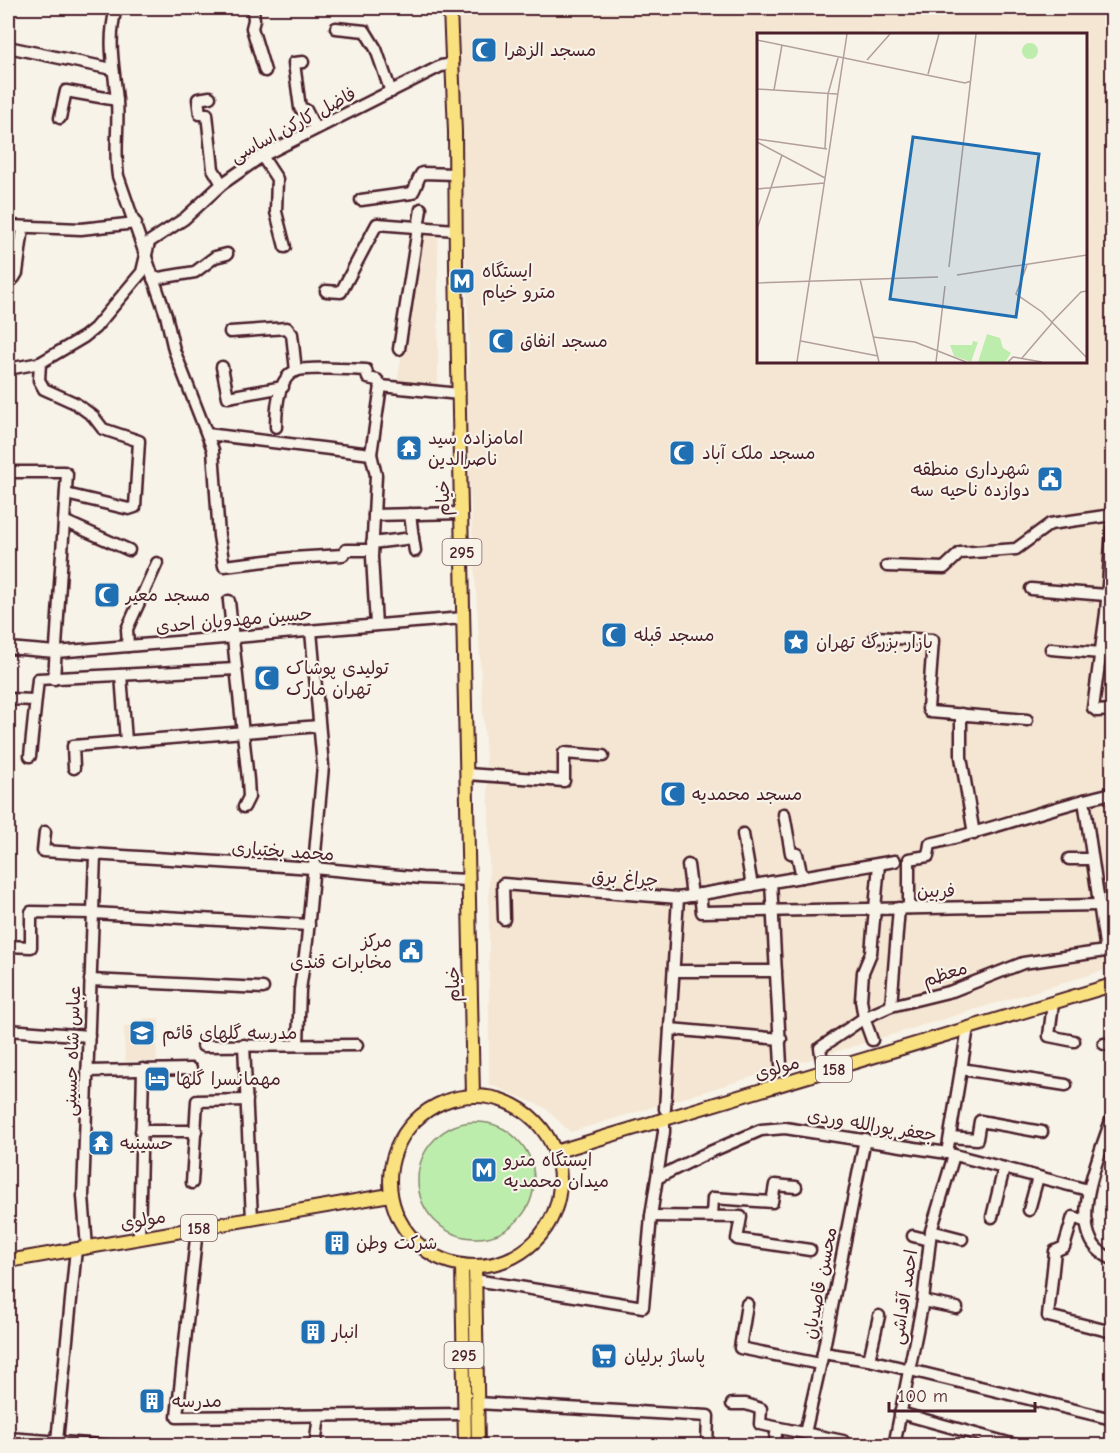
<svg xmlns="http://www.w3.org/2000/svg" width="1120" height="1453" font-family="'Comic Neue','Playpen Sans Arabic',sans-serif">
<style>
.built{fill:#f4e6d2;fill-rule:evenodd}
.green{fill:#bdedac;stroke:#84866c;stroke-width:1.5}
.lines{fill:none;stroke-linecap:round;stroke-linejoin:round}
.minor-casing{stroke:#4a1f2b;stroke-width:15}
.major-casing{stroke:#4a1f2b;stroke-width:16}
.minor{stroke:#f7f3e8;stroke-width:10}
.major{stroke:#fae180;stroke-width:12}
.labels{text-anchor:middle;stroke-width:4.5;stroke-linejoin:round;paint-order:stroke}
.shield{fill:#f7f3e8;stroke:#7e5f64;stroke-width:1.5}
.shield-label{font-size:16px;font-weight:bold;fill:#4a1f2b}
.poi-label{font-size:18px;fill:#4a1f2b;stroke:#f7f3e8;text-anchor:start}
.street-label{font-size:18px;fill:#4a1f2b;stroke:#f7f3e8}
.inset-road{fill:none;stroke:#b29e9c;stroke-width:1.5}
.view{fill:#1f6fb2;fill-opacity:0.15;stroke:#1f6fb2;stroke-width:3}
.inset-edge{fill:none;stroke:#4a1f2b;stroke-width:3}
</style>
<rect width="100%" height="100%" fill="#f7f3e8"/>
<filter id="ink" filterUnits="userSpaceOnUse"><feTurbulence type="fractalNoise" baseFrequency=".0167" numOctaves="2"/><feDisplacementMap in="SourceGraphic" scale="12" xChannelSelector="R" yChannelSelector="G"/><feConvolveMatrix kernelMatrix="1 2 1 2 8 2 1 2 1" color-interpolation-filters="sRGB"/></filter>
<g filter="url(#ink)">
<g class="built">
<path d="M 458,8 L 1112,8 L 1112,968 L 570,1132 L 544,1107 L 489,1084 L 489,809 L 469,475 L 467,403 L 469,342 L 461,163 ZM 758,34 L 1086,34 L 1086,362 L 758,362 Z"/>
<polygon points="422,230 438,231 438,388 397,383"/>
<polygon points="144,1018 159,1018 159,1040 156,1041 157,1061 125,1061 124,1026 144,1026"/>
</g>
<circle class="green" cx="476" cy="1180" r="58"/>
<g class="lines">
<g class="minor-casing">
<g id="minor">
<path d="M 116,8 C 107,43 114,66 117,101 C 119,126 114,150 118,176 L 166,315 L 174,350 L 213,450 L 219,536 L 224,566 L 292,558 L 343,555 L 346,550 L 372,550"/>
<polyline points="253,8 254,20 252,28 265,71"/>
<polyline points="336,28 365,31 376,49 391,92"/>
<polyline points="8,47 112,69"/>
<polyline points="303,62 294,63 300,108 306,110 315,128"/>
<polyline points="210,97 198,99 200,114 207,114 213,169 222,184"/>
<polyline points="60,118 66,91 117,100"/>
<polyline points="262,156 277,179 276,212 285,247"/>
<path d="M 361,200 L 412,193 C 417,187 417,179 422,173 L 455,174"/>
<polyline points="8,226 81,229 136,223"/>
<polyline points="8,278 14,278 17,273 23,228"/>
<polyline points="153,279 195,272 215,257 227,254"/>
<polyline points="326,291 341,292 377,224 455,230"/>
<polyline points="230,332 287,328 292,334 296,371"/>
<polyline points="399,349 421,209"/>
<polyline points="40,363 39,380 44,389 75,403 93,416 103,429 139,441 135,507 129,509 66,494"/>
<polyline points="222,367 228,397 283,387"/>
<polyline points="8,369 40,363 84,337 95,328 142,272 149,242 184,219 222,184 262,156 441,66 453,64"/>
<path d="M 276,427 C 276,411 277,379 295,371 C 306,367 352,369 366,370 L 368,378 L 377,380 L 381,386 L 459,394"/>
<polyline points="207,434 371,454"/>
<polyline points="8,472 64,472 67,474 54,679"/>
<polyline points="374,515 461,513"/>
<polyline points="64,521 129,550"/>
<polyline points="1112,529 1106,613 1093,708 1097,711 1112,710"/>
<polyline points="413,538 415,551"/>
<polyline points="372,543 413,538 410,514"/>
<polyline points="887,566 944,568 960,553 1016,549 1050,524 1112,515"/>
<polyline points="1031,589 1106,595"/>
<polyline points="229,601 248,780 249,797 244,807"/>
<polyline points="376,625 372,557 376,475 371,454 381,386"/>
<polyline points="875,637 933,640 928,709 930,712 1027,720"/>
<polyline points="128,646 127,629 157,563"/>
<polyline points="8,648 56,652 463,618"/>
<polyline points="1051,649 1101,653"/>
<polyline points="121,675 126,741"/>
<polyline points="8,699 35,700"/>
<polyline points="961,714 961,757 974,834"/>
<polyline points="30,756 38,679 236,669"/>
<polyline points="74,768 73,746 319,726"/>
<polyline points="467,774 564,781 564,753 603,756"/>
<polyline points="1084,800 1106,951"/>
<polyline points="784,814 791,853 797,854 802,877"/>
<polyline points="45,832 43,851 313,868 422,878 469,880"/>
<polyline points="743,834 752,886"/>
<polyline points="1069,859 1091,859"/>
<polyline points="688,865 692,896"/>
<polyline points="771,882 781,1065"/>
<polyline points="700,894 702,912 1100,905"/>
<polyline points="678,898 895,861"/>
<path d="M 909,908 L 909,859 L 928,856 L 930,844 C 992,830 1051,807 1112,793"/>
<polyline points="504,919 503,884 678,898 665,1109"/>
<polyline points="8,946 31,947 31,912 93,913 309,925"/>
<polyline points="674,971 776,971"/>
<polyline points="90,980 263,988"/>
<polyline points="1053,1003 1049,1036 1074,1041"/>
<polyline points="891,1006 899,908"/>
<polyline points="670,1029 781,1039"/>
<polyline points="8,1030 89,1036"/>
<polyline points="872,1040 864,1018 861,1000 863,972 871,953 879,864"/>
<polyline points="298,1044 300,990 307,941 323,766 311,631"/>
<polyline points="1104,1044 1112,1046"/>
<polyline points="244,1045 252,1219"/>
<polyline points="203,1046 357,1045"/>
<polyline points="961,1069 1066,1085"/>
<polyline points="87,1071 191,1069"/>
<polyline points="824,1072 820,1048 864,1018 891,1006 952,991 1023,963 1112,950"/>
<path d="M 1112,1117 C 1102,1150 1072,1213 1094,1245 C 1098,1251 1106,1256 1112,1259"/>
<polyline points="141,1131 196,1131"/>
<polyline points="950,1137 977,1139 980,1121 1042,1132"/>
<polyline points="947,1153 968,1028"/>
<polyline points="657,1178 703,1155 761,1130 785,1128 947,1153 1088,1190"/>
<polyline points="192,1183 197,1101 247,1100"/>
<polyline points="1029,1210 1038,1177"/>
<polyline points="651,1216 741,1217 737,1239 810,1250"/>
<polyline points="712,1216 713,1198 772,1202 775,1185 796,1187"/>
<polyline points="992,1217 1004,1168"/>
<polyline points="1087,1222 1073,1217 1064,1247 1055,1251 1048,1316 1112,1332"/>
<polyline points="197,1229 177,1417 465,1414"/>
<polyline points="931,1231 962,1239"/>
<polyline points="913,1236 929,1240"/>
<polyline points="139,1238 143,1069"/>
<polyline points="87,1248 83,1196 95,855"/>
<polyline points="475,1280 643,1307 651,1216 664,1132 664,1120"/>
<polyline points="923,1301 957,1308"/>
<polyline points="747,1304 740,1348 820,1364"/>
<polyline points="823,1353 869,1360 1112,1419"/>
<polyline points="869,1360 879,1316"/>
<polyline points="477,1403 708,1416 707,1446"/>
<polyline points="732,1404 746,1404 761,1409 760,1424 843,1441 844,1446"/>
<polyline points="900,1413 1019,1446"/>
<polyline points="805,1433 823,1353 865,1139"/>
<polyline points="8,1438 115,1446"/>
<polyline points="57,1441 76,1249"/>
<polyline points="315,1446 319,1416"/>
<polyline points="774,1446 777,1428"/>
<polyline points="894,1446 923,1301 931,1231 954,1155"/>
<polyline points="1110,1446 1112,1443"/>
</g>
</g>
<g class="major-casing">
<g id="major">
<polyline points="450,8 455,132 456,266 473,1096"/>
<circle cx="475" cy="1181" r="85"/>
<polyline points="555,1152 1112,985"/>
<polyline points="8,1261 390,1195"/>
<polyline points="462,1265 465,1446"/>
<polyline points="475,1266 478,1446"/>
</g>
</g>
<use href="#minor" class="minor"/>
<use href="#major" class="major"/>
</g>
</g>
<defs>
<g id="mosque-square" transform="scale(1.35)"><rect x="-9" y="-9" width="18" height="18" rx="4" fill="#1f6fb2" stroke="#f7f3e8"/><path d="M3.5-4.9A6 6 0 1 0 3.5 4.9A5 5 0 1 1 3.5-4.9Z" fill="#fff"/></g>
<g id="metro-square" transform="scale(1.35)"><rect x="-9" y="-9" width="18" height="18" rx="4" fill="#1f6fb2" stroke="#f7f3e8"/><path d="M-5.5 5V-5H-3L0 0L3-5H5.5V5H3V-.5L0 4L-3-.5V5Z" fill="#fff"/></g>
<g id="temple-square" transform="scale(1.35)"><rect x="-9" y="-9" width="18" height="18" rx="4" fill="#1f6fb2" stroke="#f7f3e8"/><path d="M0-6L5-2H3V0L6.5 2.5H4V6H1.5V3h-3V6H-4V2.5H-6.5L-3 0V-2H-5Z" fill="#fff"/></g>
<g id="civic-square" transform="scale(1.35)"><rect x="-9" y="-9" width="18" height="18" rx="4" fill="#1f6fb2" stroke="#f7f3e8"/><path d="M-.6-6.5H3V-4.5H.6V-3L4-1V1h2V6H-6V1h2V-1L-.6-3ZM-1.2 2.5V6h2.4V2.5Z" fill="#fff"/></g>
<g id="sight-square" transform="scale(1.35)"><rect x="-9" y="-9" width="18" height="18" rx="4" fill="#1f6fb2" stroke="#f7f3e8"/><path d="M0-6L1.8-2.2L6-1.7L2.9 1.2L3.7 5.4L0 3.3L-3.7 5.4L-2.9 1.2L-6-1.7L-1.8-2.2Z" fill="#fff"/></g>
<g id="school-square" transform="scale(1.35)"><rect x="-9" y="-9" width="18" height="18" rx="4" fill="#1f6fb2" stroke="#f7f3e8"/><path d="M0-5L7-2L0 1L-7-2ZM-4 1L0 2.5L4 1V4Q0 6-4 4Z" fill="#fff"/></g>
<g id="hotel-square" transform="scale(1.35)"><rect x="-9" y="-9" width="18" height="18" rx="4" fill="#1f6fb2" stroke="#f7f3e8"/><path d="M-6-4.5h1.5V1H6V5H4.5V3h-9V5H-6ZM-4 0a1.8 1.8 0 1 1 3.6 0ZM.5 0V-2.5h3Q6-2.5 6 0Z" fill="#fff"/></g>
<g id="building-square" transform="scale(1.35)"><rect x="-9" y="-9" width="18" height="18" rx="4" fill="#1f6fb2" stroke="#f7f3e8"/><path d="M-4-6H4V6H1V3H-1V6H-4ZM-2.5-4.3h1.7v1.8h-1.7ZM.8-4.3h1.7v1.8H.8ZM-2.5-1h1.7V.8h-1.7ZM.8-1h1.7V.8H.8Z" fill="#fff"/></g>
<g id="supermarket-square" transform="scale(1.35)"><rect x="-9" y="-9" width="18" height="18" rx="4" fill="#1f6fb2" stroke="#f7f3e8"/><path d="M-6-5.5h2.5l.6 2H6L4.5 2H-2.5L-4.4-4H-6ZM-1.5 3.2a1.3 1.3 0 1 0 .1 0ZM3 3.2a1.3 1.3 0 1 0 .1 0Z" fill="#fff"/></g>
</defs>
<g fill-rule="evenodd">
<use href="#mosque-square" x="484" y="50"/>
<use href="#metro-square" x="462" y="281"/>
<use href="#mosque-square" x="501" y="341"/>
<use href="#temple-square" x="409" y="448"/>
<use href="#mosque-square" x="682" y="453"/>
<use href="#civic-square" x="1050" y="479"/>
<use href="#mosque-square" x="107" y="595"/>
<use href="#mosque-square" x="614" y="635"/>
<use href="#sight-square" x="796" y="642"/>
<use href="#mosque-square" x="267" y="678"/>
<use href="#mosque-square" x="673" y="794"/>
<use href="#civic-square" x="411" y="951"/>
<use href="#school-square" x="142" y="1033"/>
<use href="#hotel-square" x="157" y="1079"/>
<use href="#temple-square" x="101" y="1143"/>
<use href="#metro-square" x="484" y="1170"/>
<use href="#building-square" x="337" y="1243"/>
<use href="#building-square" x="313" y="1332"/>
<use href="#supermarket-square" x="604" y="1356"/>
<use href="#building-square" x="152" y="1401"/>
</g>
<g class="labels">
<g class="shield">
<rect x="442.5" y="539" width="39" height="26" rx="4.5"/>
<rect x="816" y="1056" width="36" height="26" rx="4.5"/>
<rect x="181" y="1215" width="36" height="26" rx="4.5"/>
<rect x="444.5" y="1342" width="39" height="26" rx="4.5"/>
</g>
<g class="shield-label">
<text x="462" y="558">295</text>
<text x="834" y="1075">158</text>
<text x="199" y="1234">158</text>
<text x="464" y="1361">295</text>
</g>
<g class="poi-label">
<text x="504" y="56">مسجد الزهرا</text>
<text x="482" y="277">ایستگاه<tspan x="482" dy="21">مترو خیام</tspan></text>
<text x="520" y="347">مسجد انفاق</text>
<text x="428" y="444">امامزاده سید<tspan x="428" dy="21">ناصرالدین</tspan></text>
<text x="702" y="459">مسجد ملک آباد</text>
<text x="1030" y="475" text-anchor="end">شهرداری منطقه<tspan x="1030" dy="21">دوازده ناحیه سه</tspan></text>
<text x="126" y="601">مسجد معیر</text>
<text x="634" y="641">مسجد قبله</text>
<text x="816" y="648">بازار بزرگ تهران</text>
<text x="286" y="674">تولیدی پوشاک<tspan x="286" dy="21">تهران مارک</tspan></text>
<text x="692" y="800">مسجد محمدیه</text>
<text x="392" y="947" text-anchor="end">مرکز<tspan x="392" dy="21">مخابرات قندی</tspan></text>
<text x="162" y="1039">مدرسه گلهای قائم</text>
<text x="176" y="1085">مهمانسرا گلها</text>
<text x="120" y="1149">حسینیه</text>
<text x="504" y="1166">ایستگاه مترو<tspan x="504" dy="21">میدان محمدیه</tspan></text>
<text x="356" y="1249">شرکت وطن</text>
<text x="332" y="1338">انبار</text>
<text x="624" y="1362">پاساژ برلیان</text>
<text x="172" y="1407">مدرسه</text>
</g>
<g class="street-label">
<text transform="translate(293 125) rotate(-28)" y="6">فاضل کارکن اساسی</text>
<text transform="translate(443 498) rotate(-91)" y="6">خیام</text>
<text transform="translate(234 620) rotate(-5)" y="6">حسین مهدویان احدی</text>
<text transform="translate(283 851) rotate(4)" y="6">محمد بختیاری</text>
<text transform="translate(625 878) rotate(4)" y="6">چراغ برق</text>
<text transform="translate(936 891) rotate(-1)" y="6">فربین</text>
<text transform="translate(945 974) rotate(-18)" y="6">معظم</text>
<text transform="translate(453 984) rotate(-91)" y="6">خیام</text>
<text transform="translate(72 1051) rotate(-88)" y="6">عباس شاه حسینی</text>
<text transform="translate(777 1068) rotate(-16)" y="6">مولوی</text>
<text transform="translate(872 1125) rotate(9)" y="6">جعفر پورالله وردی</text>
<text transform="translate(143 1220) rotate(-10)" y="6">مولوی</text>
<text transform="translate(820 1283) rotate(-79)" y="6">محسن قاصدیان</text>
<text transform="translate(904 1297) rotate(-81)" y="6">احمد آقداشی</text>
</g>
</g>
<g transform="translate(757 33)">
<rect width="330" height="330" fill="#f7f3e8"/>
<path d="M265 18a8 8 0 1 1 16 0a8 8 0 1 1-16 0ZM 230,301 L 243,305 L 246,315 L 254,320 L 248,329 L 221,329 ZM 216,308 L 221,309 L 214,329 L 197,323 L 193,312 L 215,312 Z" fill="#bdedac"/>
<path class="inset-road" d="M 0,7 L 208,50 L 214,48M 110,27 L 133,1M 171,41 L 182,1M 0,56 L 80,61M 17,57 L 25,12M 0,106 L 70,116M 0,109 L 68,145M 68,115 L 71,61 L 81,25M 0,156 L 67,150M 0,196 L 25,122M 270,232 L 259,261 L 285,279 L 330,325M 192,234 L 219,1M 200,242 L 330,222M 103,246 L 122,329M 0,250 L 181,244M 294,290 L 324,259 L 330,258M 116,304 L 158,309 L 209,329M 44,308 L 121,323M 265,325 L 295,290M 40,329 L 90,1M 179,329 L 188,253M 251,329 L 256,324 L 285,329"/>
<path class="view" d="M 156,104 L 282,121 L 259,284 L 133,266 Z"/>
<rect width="330" height="330" class="inset-edge"/>
</g>
<rect width="1120" height="1453" fill="none" stroke="#f7f3e8" stroke-width="30"/>
<rect x="15" y="15" width="1090" height="1423" fill="none" stroke="#4a1f2b" stroke-width="2" filter="url(#ink)"/>
<path d="M889 1402v9h146v-9" fill="none" stroke="#4a1f2b" stroke-width="3"/>
<text x="898" y="1402" font-size="18" fill="#4a1f2b" stroke="#f7f3e8" stroke-width="4.5" paint-order="stroke">100 m</text>
</svg>
